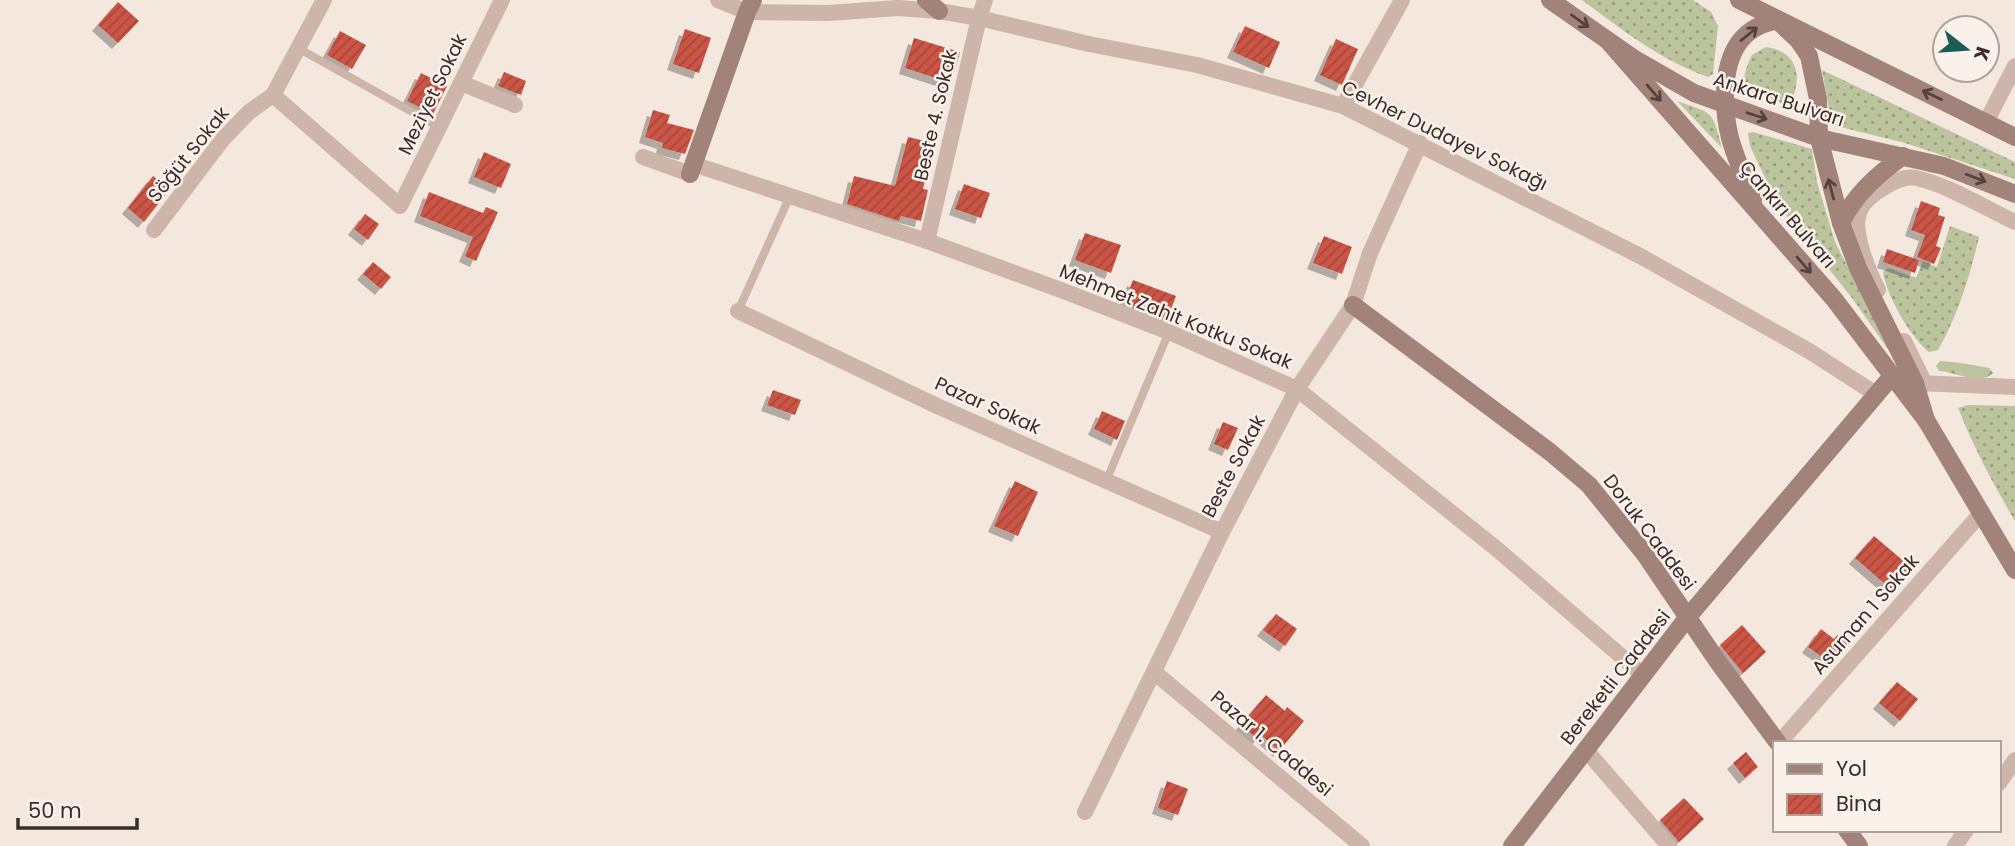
<svg xmlns="http://www.w3.org/2000/svg" width="2015" height="846" font-family="Poppins,sans-serif">
<style>
.grass{fill:url(#grass-dots)}
.forest{fill:url(#forest-firs)}
.building{fill:url(#building-hatch);filter:url(#shadow)}
.lines{fill:none;stroke-linecap:round;stroke-linejoin:round}
.lane{stroke:#cdb5a9;stroke-width:8}
.street{stroke:#cdb5a9;stroke-width:16}
.secondary{stroke:#a1837a;stroke-width:18}
.oneway{stroke:#53423d}
.labels{text-anchor:middle;stroke-width:5;stroke-linejoin:round;paint-order:stroke}
.street-label{font-size:19px;fill:#392c29;stroke:#fbf1eb}
</style>
<defs>
<pattern id="grass-dots" width="8" height="8" patternUnits="userSpaceOnUse" patternTransform="scale(1.75)"><rect width="8" height="8" fill="#bcc49d"/><path d="M2 2h.1M6 6h.1" fill="none" stroke="#9a9f80" stroke-width="1.8" stroke-linecap="round"/></pattern>
<pattern id="forest-firs" width="22" height="20" patternUnits="userSpaceOnUse" patternTransform="scale(1.75)"><rect width="22" height="20" fill="#bcc49d"/><path d="M5 1l3.5 6h-7zM16 11l3.5 6h-7z" fill="#9a9f80"/></pattern>
<pattern id="building-hatch" width="6" height="6" patternUnits="userSpaceOnUse" patternTransform="scale(1.75)"><rect width="6" height="6" fill="#cb5445"/><path d="M-1 1l2-2M0 6l6-6M5 7l2-2" fill="none" stroke="#a6463a"/></pattern>
<filter id="shadow"><feDropShadow dx="-6" dy="6" stdDeviation="0" flood-color="#0004"/></filter>
</defs>
<rect width="100%" height="100%" fill="#f4e7de"/>
<g class="grass">
<path d="M 1582,0 L 1693,0 L 1711,12 L 1718,26 L 1713,74 L 1708,77 C 1662,61 1621,29 1582,0 Z"/>
<path d="M 1766,47 C 1797,51 1803,76 1791,102 L 1784,104 L 1748,90 C 1740,80 1747,66 1752,55 Z"/>
<polygon points="1822,70 2015,162 2015,179 1905,143 1832,125"/>
<path d="M 1677,101 C 1714,114 1712,110 1722,148 Z"/>
<polygon points="1753,132 1812,149 1817,182 1835,242 1897,362 1852,298 1778,205 1750,146 1748,133"/>
<path d="M 1950,226 L 1979,237 C 1970,276 1958,315 1938,350 L 1929,352 C 1910,337 1887,296 1883,272 L 1888,268 L 1916,278 L 1923,261 L 1937,267 Z"/>
<path d="M 1968,405 L 2015,406 L 2015,521 C 1993,484 1974,448 1958,408 Z"/>
</g>
<path class="forest" d="M 1940,361 C 1957,362 1973,365 1989,368 L 1993,373 C 1979,386 1957,372 1939,371 L 1936,366 Z"/>
<g class="building">
<polygon points="118,2 139,21 118,43 98,25"/>
<polygon points="1245,26 1280,42 1269,68 1233,52"/>
<polygon points="685,29 711,38 699,73 673,64"/>
<polygon points="340,31 366,45 352,69 327,55"/>
<polygon points="914,38 960,52 951,83 905,68"/>
<polygon points="1336,39 1358,49 1342,85 1320,75"/>
<polygon points="504,72 526,81 521,95 498,86"/>
<polygon points="421,73 447,86 433,114 407,101"/>
<polygon points="653,110 670,115 667,123 694,130 685,154 662,148 663,143 645,137"/>
<polygon points="908,137 934,143 923,189 928,190 921,221 901,216 899,221 847,204 854,176 895,186"/>
<polygon points="484,152 511,164 501,188 474,177"/>
<polygon points="153,176 170,189 144,222 128,208"/>
<polygon points="964,184 990,193 981,218 955,209"/>
<polygon points="429,192 483,213 486,207 498,212 476,261 465,256 473,237 420,216"/>
<polygon points="1921,201 1940,208 1938,215 1945,217 1936,246 1941,248 1934,264 1917,257 1925,235 1911,230"/>
<polygon points="365,214 379,224 368,240 354,229"/>
<polygon points="1085,233 1121,245 1111,273 1075,260"/>
<polygon points="1324,236 1352,247 1342,274 1313,263"/>
<polygon points="1887,249 1919,260 1915,273 1883,262"/>
<polygon points="373,262 391,277 381,289 363,274"/>
<polygon points="1133,280 1176,296 1167,320 1124,303"/>
<polygon points="773,390 801,400 795,415 767,405"/>
<polygon points="1102,411 1125,421 1117,440 1094,429"/>
<polygon points="1223,422 1238,428 1228,450 1214,444"/>
<polygon points="1015,481 1038,492 1018,536 994,526"/>
<polygon points="1874,536 1913,569 1893,591 1855,558"/>
<polygon points="1276,614 1297,629 1285,646 1263,630"/>
<polygon points="1742,625 1766,652 1743,673 1720,645"/>
<polygon points="1821,629 1834,639 1837,635 1848,643 1832,664 1808,647"/>
<polygon points="1897,682 1918,699 1900,721 1879,703"/>
<polygon points="1266,695 1285,711 1287,707 1304,721 1279,751 1261,735 1258,739 1241,725"/>
<polygon points="1746,752 1758,767 1745,778 1733,763"/>
<polygon points="1167,781 1188,789 1178,815 1158,808"/>
<polygon points="1684,798 1704,819 1679,842 1660,820"/>
</g>
<g class="lines">
<g class="lane">
<polyline points="298,48 439,127"/>
<polyline points="738,311 790,196"/>
<polyline points="1107,479 1169,332"/>
</g>
<g class="street">
<polyline points="718,0 747,12 828,13 898,8 939,11 979,18 1089,44 1197,65 1343,106 1642,257 1809,351 1876,394"/>
<polyline points="461,83 515,105"/>
<polyline points="273,95 400,206 502,0"/>
<polyline points="1343,106 1402,0"/>
<polyline points="1986,122 2015,66"/>
<polyline points="643,157 690,174"/>
<polyline points="693,164 927,241 1061,290 1169,332 1297,389 1498,550 1643,675"/>
<polyline points="154,230 223,139 249,112 273,95 324,0"/>
<polyline points="927,241 979,18 985,0"/>
<path d="M 1878,290 C 1869,273 1852,232 1859,213 C 1862,202 1876,192 1885,187 C 1895,181 1905,176 1916,178 C 1946,184 1987,209 2015,222"/>
<polyline points="738,311 937,406 1222,532"/>
<polyline points="1904,341 1925,384"/>
<polyline points="1916,383 2015,387"/>
<polyline points="1154,672 1362,846"/>
<polyline points="1779,743 1982,512"/>
<polyline points="1585,749 1669,846"/>
<polyline points="1999,783 2015,760"/>
<polyline points="1085,812 1222,532 1297,389 1353,305 1370,253 1420,143"/>
<polyline points="1955,846 1966,830"/>
</g>
<g class="secondary">
<polyline points="926,0 939,11"/>
<polyline points="1550,0 1633,58 1694,93 1819,138 1944,166 2015,194"/>
<polyline points="1739,0 2015,137"/>
<polyline points="1609,42 1834,299 1926,420 1915,383 1858,268 1841,223 1819,138 1818,99 1809,56 1798,40 1777,20"/>
<polyline points="690,174 747,12 753,0"/>
<path d="M 1753,200 C 1745,180 1736,159 1730,138 C 1722,105 1720,51 1752,30 C 1759,25 1769,22 1777,20"/>
<path d="M 1841,223 C 1855,194 1877,175 1903,156"/>
<polyline points="1353,305 1550,452 1589,485 1644,553 1718,662 1778,743"/>
<polyline points="1926,420 2015,570"/>
<polyline points="1847,830 1859,846"/>
<polyline points="1512,846 1687,618 1892,376"/>
</g>
</g>
<defs><path id="oneway-shaft" d="M-6 0H5M1.5-3L5.5 0L1.5 3" fill="none" stroke-width="1.6" stroke-linecap="round" stroke-linejoin="round" transform="scale(1.75)"/></defs>
<g class="oneway">
<use href="#oneway-shaft" transform="translate(1580 21) rotate(35)"/>
<use href="#oneway-shaft" transform="translate(1749 34) rotate(-39)"/>
<use href="#oneway-shaft" transform="translate(1654 93) rotate(49)"/>
<use href="#oneway-shaft" transform="translate(1932 95) rotate(-154)"/>
<use href="#oneway-shaft" transform="translate(1757 116) rotate(18)"/>
<use href="#oneway-shaft" transform="translate(1976 178) rotate(21)"/>
<use href="#oneway-shaft" transform="translate(1831 189) rotate(-105)"/>
<use href="#oneway-shaft" transform="translate(1804 265) rotate(49)"/>
</g>
<g class="labels">
<g class="street-label">
<text transform="translate(432 94) rotate(-64)" y="7">Meziyet Sokak</text>
<text transform="translate(1779 99) rotate(18)" y="7">Ankara Bulvarı</text>
<text transform="translate(935 115) rotate(-77)" y="7">Beste 4. Sokak</text>
<text transform="translate(1445 135) rotate(26)" y="7">Cevher Dudayev Sokağı</text>
<text transform="translate(188 154) rotate(-51)" y="7">Söğüt Sokak</text>
<text transform="translate(1788 214) rotate(49)" y="7">Çankırı Bulvarı</text>
<text transform="translate(1176 316) rotate(22)" y="7">Mehmet Zahit Kotku Sokak</text>
<text transform="translate(988 405) rotate(24)" y="7">Pazar Sokak</text>
<text transform="translate(1233 466) rotate(-62)" y="7">Beste Sokak</text>
<text transform="translate(1650 532) rotate(53)" y="7">Doruk Caddesi</text>
<text transform="translate(1865 614) rotate(-49)" y="7">Asuman 1 Sokak</text>
<text transform="translate(1615 677) rotate(-52)" y="7">Bereketli Caddesi</text>
<text transform="translate(1272 743) rotate(40)" y="7">Pazar 1. Caddesi</text>
</g>
</g>
<rect x="1773" y="741" width="228" height="91" fill="#fbf1eb" stroke="#ada29d" stroke-width="2"/>
<rect x="1787" y="764" width="35" height="10" fill="#a1837a" stroke="#ada29d" stroke-width="2"/>
<text x="1836" y="776" font-size="21" fill="#392c29">Yol</text>
<rect x="1787" y="794" width="35" height="21" fill="url(#building-hatch)" stroke="#ada29d" stroke-width="2"/>
<text x="1836" y="811" font-size="21" fill="#392c29">Bina</text>
<g transform="translate(1966 49) rotate(107)"><circle r="33" fill="#fbf1eb" stroke="#ada29d" stroke-width="2"/>
<path d="M0-5L12 26L0 18L-12 26Z" fill="#1c5d59"/>
<text y="-10" font-size="19" font-weight="bold" text-anchor="middle" fill="#392c29">K</text>
</g>
<path d="M18 818v10h119v-10" fill="none" stroke="#392c29" stroke-width="3.5"/>
<text x="28" y="818" font-size="21" fill="#392c29" stroke="#fbf1eb" stroke-width="5" paint-order="stroke">50 m</text>
</svg>
